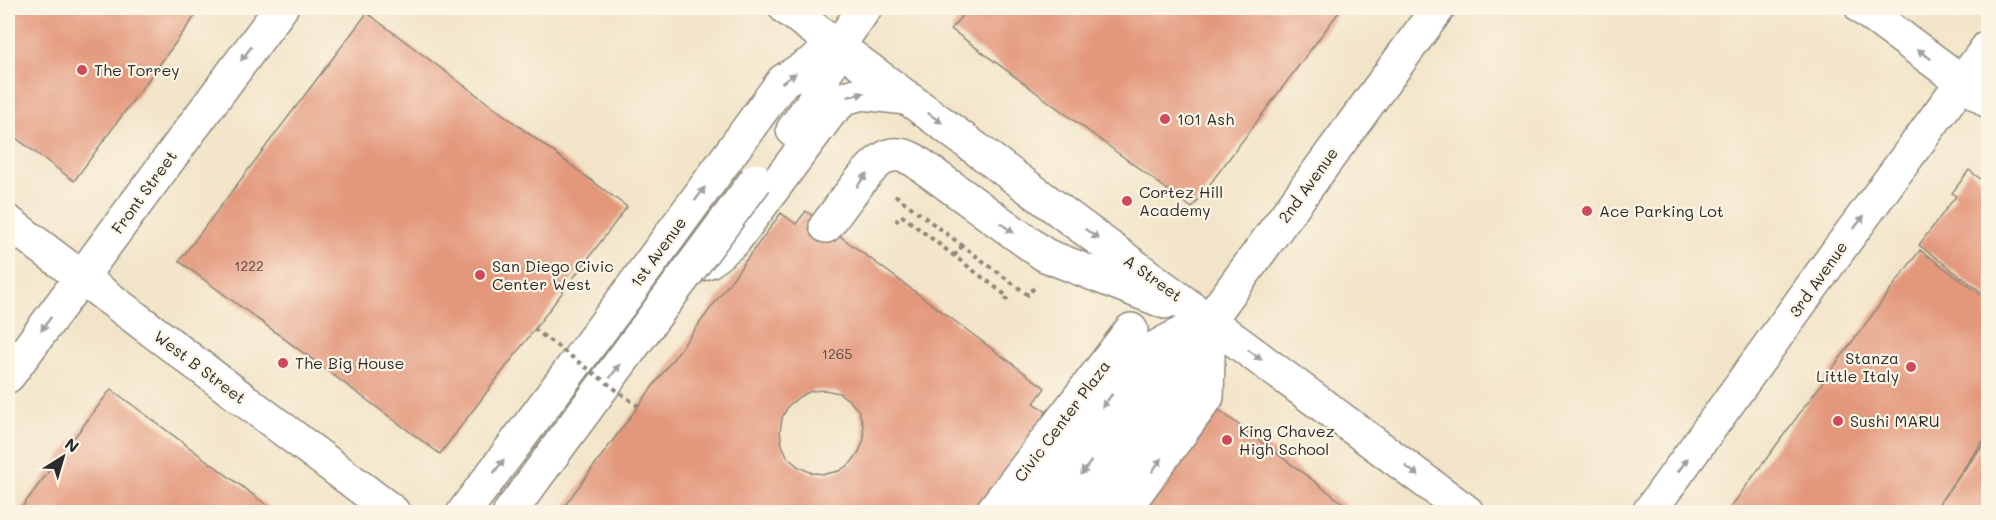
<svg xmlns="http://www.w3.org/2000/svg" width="1996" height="520" font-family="Mali,sans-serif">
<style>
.building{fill:#e3987b;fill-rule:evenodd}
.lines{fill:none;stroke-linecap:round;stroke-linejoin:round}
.minor-casing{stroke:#8e887a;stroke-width:36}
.major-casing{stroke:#8e887a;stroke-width:36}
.path{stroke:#8e887a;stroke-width:4;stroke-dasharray:4.5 4.5;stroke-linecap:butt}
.minor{stroke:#fff;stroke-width:33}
.major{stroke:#fff;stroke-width:33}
.major-bridge-casing{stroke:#8e887a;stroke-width:36;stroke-linecap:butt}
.path-bridge{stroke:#8e887a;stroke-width:4;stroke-dasharray:4.5 4.5;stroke-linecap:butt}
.major-bridge{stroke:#fff;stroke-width:33}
.oneway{fill:#a0a0a0}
.poi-dot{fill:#d1495b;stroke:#fcf5e5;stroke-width:2}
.labels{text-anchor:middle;stroke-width:4.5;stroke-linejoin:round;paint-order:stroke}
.number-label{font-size:14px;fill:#59463f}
.poi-label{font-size:16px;fill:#2b2b2b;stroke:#fcf5e5;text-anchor:start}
.street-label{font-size:16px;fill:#2b2b2b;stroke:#fcf5e5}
</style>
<rect width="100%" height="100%" fill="#fcf5e5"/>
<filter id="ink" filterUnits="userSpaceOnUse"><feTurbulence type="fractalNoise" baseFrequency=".0167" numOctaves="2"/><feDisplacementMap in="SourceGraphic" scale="12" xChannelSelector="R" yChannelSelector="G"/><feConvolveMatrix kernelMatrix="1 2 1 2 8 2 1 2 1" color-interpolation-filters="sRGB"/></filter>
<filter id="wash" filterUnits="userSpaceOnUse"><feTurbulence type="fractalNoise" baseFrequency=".008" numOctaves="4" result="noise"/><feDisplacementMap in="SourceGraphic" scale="24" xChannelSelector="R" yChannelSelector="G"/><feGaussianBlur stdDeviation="1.35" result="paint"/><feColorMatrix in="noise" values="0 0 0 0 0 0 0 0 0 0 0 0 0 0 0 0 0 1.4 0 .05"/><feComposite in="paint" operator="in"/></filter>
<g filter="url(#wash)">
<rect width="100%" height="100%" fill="#f2e4c8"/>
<g id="blocks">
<g class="building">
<polygon points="8,8 201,8 74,181 8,132"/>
<polygon points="968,8 1342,8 1192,208 951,29"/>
<polygon points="367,13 627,207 440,454 179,261"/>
<polygon points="1969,170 1988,185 1988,297 1919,245 1956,196 1952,193"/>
<path d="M 806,211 L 1045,388 L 1034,403 L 1048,413 L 974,512 L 560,512 L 781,213 L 796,224 ZM 825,390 L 839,393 L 850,401 L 859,411 L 863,425 L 864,439 L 859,452 L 851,463 L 839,471 L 825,474 L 812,473 L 799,467 L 788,458 L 782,445 L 780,432 L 782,418 L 788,406 L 799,397 L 811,391 Z"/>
<polygon points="1920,250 1988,300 1988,434 1935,509 1988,438 1988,512 1727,512"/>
<polygon points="111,389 276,512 18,512"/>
<polygon points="1219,410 1351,509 1354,506 1362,512 1141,512"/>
</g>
</g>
</g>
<g filter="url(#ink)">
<use href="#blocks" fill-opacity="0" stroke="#8e887a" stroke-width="1.5"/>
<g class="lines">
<g class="minor-casing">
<g id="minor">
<polyline points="8,222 393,512"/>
<polyline points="1178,363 1438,8"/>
<polyline points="1060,503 1158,372"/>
<polyline points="992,512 1131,330"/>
<polyline points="1022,512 1142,355 1201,323"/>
<polyline points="1084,512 1177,386 1178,363"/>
<polyline points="1122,512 1207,397 1209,320"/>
<polyline points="1649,512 1840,248 1988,47"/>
</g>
</g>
<g class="major-casing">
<g id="major">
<polyline points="786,8 1467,512"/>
<polyline points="1862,8 1988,101"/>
<polyline points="793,130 811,105 838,46"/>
<path d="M 826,226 C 840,209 872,158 892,155 C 900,154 907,156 914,160 L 1045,255 L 1165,302"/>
<polyline points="689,268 709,261 734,241 831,111 845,98 862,93 906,98"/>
<polyline points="8,376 281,8"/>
<polyline points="464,512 629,292 783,81 838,46 865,8"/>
<polyline points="510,512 666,301"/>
</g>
</g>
<g class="path">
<polyline points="895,195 1028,295 1034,288"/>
<polyline points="896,222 901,215 1008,297 1004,302"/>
<polyline points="954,256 963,245"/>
</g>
<use href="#minor" class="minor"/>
<use href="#major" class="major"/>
<g class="major-bridge-casing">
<polyline id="major-bridge" points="666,301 756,180"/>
</g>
<polyline class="path-bridge" points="534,329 638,406"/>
<use href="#major-bridge" class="major-bridge"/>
</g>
<defs><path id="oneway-solid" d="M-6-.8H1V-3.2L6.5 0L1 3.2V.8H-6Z" transform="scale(1.5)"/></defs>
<g class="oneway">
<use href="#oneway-solid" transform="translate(246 54) rotate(127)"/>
<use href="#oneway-solid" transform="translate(1924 54) rotate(-144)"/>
<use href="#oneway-solid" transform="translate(789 78) rotate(-35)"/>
<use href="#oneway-solid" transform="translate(856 95) rotate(-13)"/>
<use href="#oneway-solid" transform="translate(935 118) rotate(36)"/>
<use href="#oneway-solid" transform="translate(862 180) rotate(-53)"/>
<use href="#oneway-solid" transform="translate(700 194) rotate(-54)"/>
<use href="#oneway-solid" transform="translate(1859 222) rotate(-53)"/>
<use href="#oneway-solid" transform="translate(1007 228) rotate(36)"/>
<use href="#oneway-solid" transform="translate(1092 234) rotate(36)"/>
<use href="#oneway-solid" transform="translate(46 324) rotate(126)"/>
<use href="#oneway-solid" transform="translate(1255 355) rotate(37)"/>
<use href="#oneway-solid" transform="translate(615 371) rotate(-53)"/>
<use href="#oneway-solid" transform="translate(1107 401) rotate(127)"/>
<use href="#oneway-solid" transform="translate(1157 465) rotate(-54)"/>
<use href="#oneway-solid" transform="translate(1683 465) rotate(-54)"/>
<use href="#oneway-solid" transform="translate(499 466) rotate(-53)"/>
<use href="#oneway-solid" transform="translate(1086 468) rotate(127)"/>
<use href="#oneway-solid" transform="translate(1412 471) rotate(37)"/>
</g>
</g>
<g class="poi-dot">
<circle cx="82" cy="70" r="6"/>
<circle cx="1165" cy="119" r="6"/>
<circle cx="1127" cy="201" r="6"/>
<circle cx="1587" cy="211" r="6"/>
<circle cx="480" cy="275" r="6"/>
<circle cx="283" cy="363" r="6"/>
<circle cx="1911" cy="367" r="6"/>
<circle cx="1838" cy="421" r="6"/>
<circle cx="1227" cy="440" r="6"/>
</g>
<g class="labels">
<g class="number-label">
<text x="249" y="271">1222</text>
<text x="837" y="359">1265</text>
</g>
<g class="poi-label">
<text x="94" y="76">The Torrey</text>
<text x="1177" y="125">101 Ash</text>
<text x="1139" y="198">Cortez Hill<tspan x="1139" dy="18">Academy</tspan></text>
<text x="1599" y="217">Ace Parking Lot</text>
<text x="492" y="272">San Diego Civic<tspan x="492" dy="18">Center West</tspan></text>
<text x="1899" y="364" text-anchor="end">Stanza<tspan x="1899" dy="18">Little Italy</tspan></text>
<text x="295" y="369">The Big House</text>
<text x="1850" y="427">Sushi MARU</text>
<text x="1239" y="437">King Chavez<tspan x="1239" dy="18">High School</tspan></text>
</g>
<g class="street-label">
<text transform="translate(1308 185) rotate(-54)" y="6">2nd Avenue</text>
<text transform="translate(144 192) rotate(-54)" y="6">Front Street</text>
<text transform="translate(658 252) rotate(-54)" y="6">1st Avenue</text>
<text transform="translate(1153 278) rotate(36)" y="6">A Street</text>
<text transform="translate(1818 279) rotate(-55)" y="6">3rd Avenue</text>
<text transform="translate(200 367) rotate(37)" y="6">West B Street</text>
<text transform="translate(1062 421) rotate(-53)" y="6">Civic Center Plaza</text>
</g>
</g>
<rect width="1996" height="520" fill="none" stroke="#fcf5e5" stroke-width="30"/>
<g transform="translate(63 457) rotate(37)" stroke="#fcf5e5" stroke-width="4.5" paint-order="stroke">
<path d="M0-4.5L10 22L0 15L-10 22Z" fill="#2b2b2b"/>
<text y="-9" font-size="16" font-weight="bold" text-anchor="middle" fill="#2b2b2b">N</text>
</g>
</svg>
